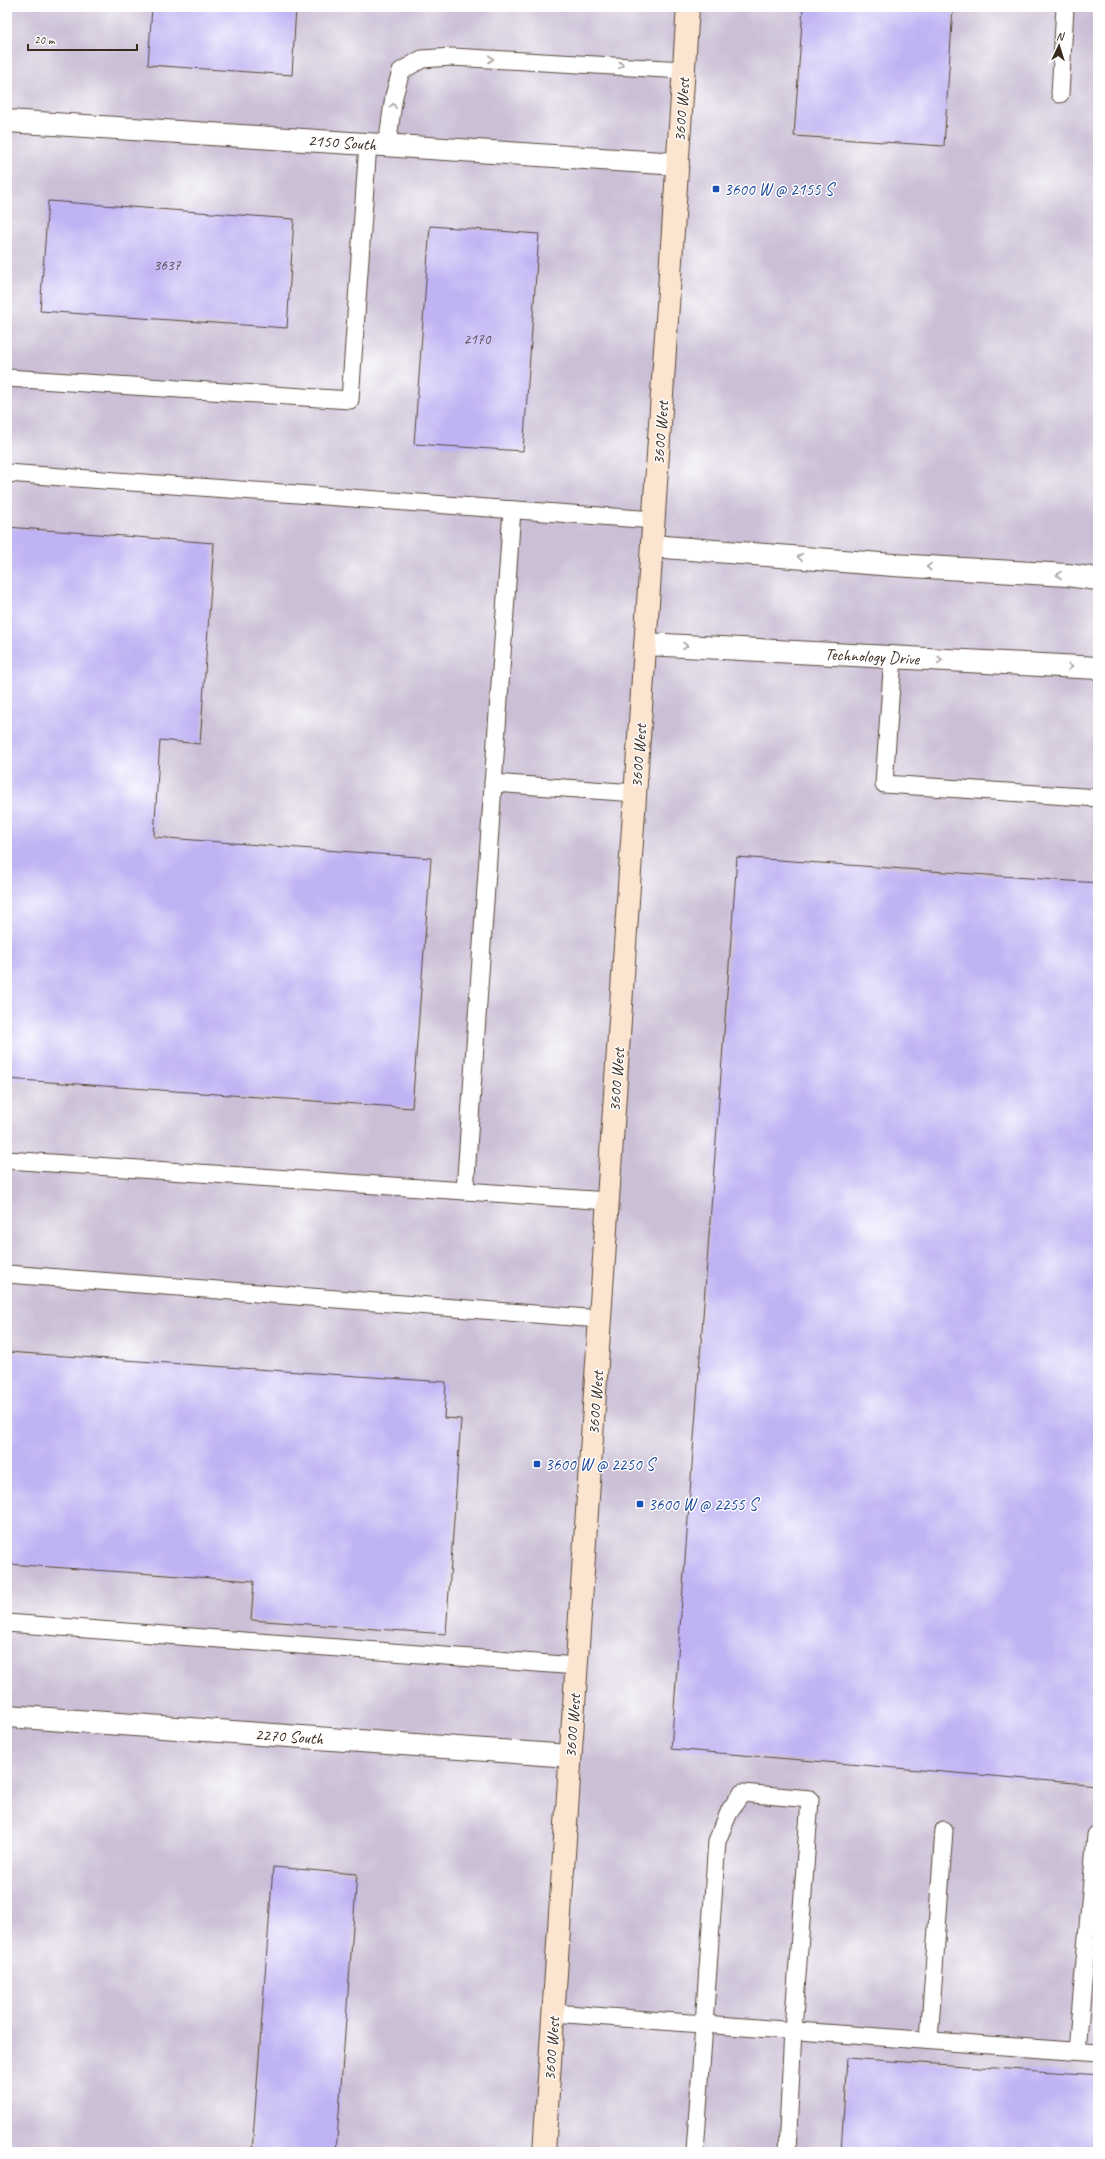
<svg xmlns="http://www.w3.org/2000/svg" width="1105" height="2159" font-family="Caveat,sans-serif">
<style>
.industrial{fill:#cbbfd5}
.building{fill:#c0b3f3}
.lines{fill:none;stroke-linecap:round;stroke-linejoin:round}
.lane-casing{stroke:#564739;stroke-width:19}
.street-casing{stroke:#564739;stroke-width:24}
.secondary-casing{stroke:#564739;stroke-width:24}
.lane{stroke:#fff;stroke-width:17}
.street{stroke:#fff;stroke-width:22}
.secondary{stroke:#fce5d0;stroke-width:22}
.oneway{stroke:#a79f9a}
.transit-dot{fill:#1a4fb4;stroke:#fff;stroke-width:1.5}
.labels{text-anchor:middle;stroke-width:3;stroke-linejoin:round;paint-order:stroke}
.number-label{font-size:15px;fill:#5c4c53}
.street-label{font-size:17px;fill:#3b2a1e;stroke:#fff}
.transit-label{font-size:17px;fill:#164399;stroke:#fff;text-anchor:start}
</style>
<rect width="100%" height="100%" fill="#fff"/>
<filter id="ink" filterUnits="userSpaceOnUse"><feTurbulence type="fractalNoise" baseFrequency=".025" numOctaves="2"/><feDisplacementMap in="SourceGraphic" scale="8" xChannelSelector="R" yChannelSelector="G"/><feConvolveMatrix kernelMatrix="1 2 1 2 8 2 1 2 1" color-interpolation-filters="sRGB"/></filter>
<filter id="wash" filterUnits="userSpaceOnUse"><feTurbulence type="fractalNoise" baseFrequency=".012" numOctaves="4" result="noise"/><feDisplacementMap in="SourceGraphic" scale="16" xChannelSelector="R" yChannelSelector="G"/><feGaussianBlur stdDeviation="0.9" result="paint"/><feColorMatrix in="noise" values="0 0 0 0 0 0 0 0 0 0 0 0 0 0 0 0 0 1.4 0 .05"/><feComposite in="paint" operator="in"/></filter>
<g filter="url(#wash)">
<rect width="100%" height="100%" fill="#eeead2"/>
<rect class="industrial" x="7" y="7" width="1091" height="2145"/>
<g id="blocks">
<g class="building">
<polygon points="152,7 296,7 292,75 148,65"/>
<polygon points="803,7 953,7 944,146 794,136"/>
<polygon points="48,201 294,219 287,328 40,311"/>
<polygon points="430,226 539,234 523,451 414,444"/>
<polygon points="7,527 214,543 200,744 160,740 154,837 431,858 412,1108 7,1079"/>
<polygon points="737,857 1098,883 1098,1785 671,1749"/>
<polygon points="7,1352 446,1382 444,1418 461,1419 446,1634 251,1620 254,1581 7,1564"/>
<polygon points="273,1867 357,1874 336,2152 252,2152"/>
<polygon points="847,2058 1098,2075 1098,2152 841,2152"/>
</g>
</g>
</g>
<g filter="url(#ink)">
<use href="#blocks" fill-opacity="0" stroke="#564739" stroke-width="1"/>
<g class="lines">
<g class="lane-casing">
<g id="lane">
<polyline points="1060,94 1065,7"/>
<polyline points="387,145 394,96 401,71 422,59 452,57 684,70"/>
<polyline points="7,378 350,400 368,144"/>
<polyline points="7,473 654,520"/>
<polyline points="512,510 465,1191 608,1201"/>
<polyline points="893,657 884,784 1098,798"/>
<polyline points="493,783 636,793"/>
<polyline points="7,1160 465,1191"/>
<polyline points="7,1274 600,1319"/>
<polyline points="7,1623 577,1666"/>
<polyline points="553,2013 1098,2053"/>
<polyline points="929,2040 944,1830"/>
<polyline points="1077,2051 1096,1835"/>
<polyline points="695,2152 717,1841 730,1810 742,1793 810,1799 793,2030 787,2152"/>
</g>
</g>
<g class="street-casing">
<g id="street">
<polyline points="7,121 678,164"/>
<polyline points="652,546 893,565 1067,575 1098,579"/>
<polyline points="646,644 1098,668"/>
<polyline points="7,1716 570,1756"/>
</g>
</g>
<g class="secondary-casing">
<polyline id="secondary" points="544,2152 688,7"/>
</g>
<use href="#lane" class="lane"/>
<use href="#street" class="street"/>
<use href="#secondary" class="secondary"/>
</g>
<defs><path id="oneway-chevron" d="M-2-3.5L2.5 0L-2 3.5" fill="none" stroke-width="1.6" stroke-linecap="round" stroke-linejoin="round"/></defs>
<g class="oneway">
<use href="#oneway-chevron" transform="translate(491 59) rotate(3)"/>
<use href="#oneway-chevron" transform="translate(621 65) rotate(4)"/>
<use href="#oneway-chevron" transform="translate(393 106) rotate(-81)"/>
<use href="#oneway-chevron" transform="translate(800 557) rotate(-175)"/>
<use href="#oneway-chevron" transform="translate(929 567) rotate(-177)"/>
<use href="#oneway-chevron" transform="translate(1059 575) rotate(-177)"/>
<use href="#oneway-chevron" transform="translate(685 646) rotate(3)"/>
<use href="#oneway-chevron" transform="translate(940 660) rotate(3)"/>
<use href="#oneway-chevron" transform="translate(1070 667) rotate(3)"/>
</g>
</g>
<g class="transit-dot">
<rect x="712" y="185" width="8" height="8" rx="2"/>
<rect x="533" y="1460" width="8" height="8" rx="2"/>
<rect x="636" y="1500" width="8" height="8" rx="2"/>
</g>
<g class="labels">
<g class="number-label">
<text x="167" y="270">3637</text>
<text x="477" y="344">2170</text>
</g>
<g class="street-label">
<text transform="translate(681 110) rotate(-86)" y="6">3600 West</text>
<text transform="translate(342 142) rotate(4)" y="6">2150 South</text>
<text transform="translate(660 433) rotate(-86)" y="6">3600 West</text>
<text transform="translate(872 656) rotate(3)" y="6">Technology Drive</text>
<text transform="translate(638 756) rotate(-86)" y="6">3600 West</text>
<text transform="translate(616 1080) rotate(-86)" y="6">3600 West</text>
<text transform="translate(595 1403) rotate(-86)" y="6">3600 West</text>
<text transform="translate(572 1726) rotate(-86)" y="6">3600 West</text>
<text transform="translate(289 1736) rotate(4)" y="6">2270 South</text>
<text transform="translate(551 2049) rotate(-86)" y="6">3600 West</text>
</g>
<g class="transit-label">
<text x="724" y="195">3600 W @ 2155 S</text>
<text x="545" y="1470">3600 W @ 2250 S</text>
<text x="648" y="1510">3600 W @ 2255 S</text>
</g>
</g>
<rect width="1105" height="2159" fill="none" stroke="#fff" stroke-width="24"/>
<g transform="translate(1059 46) rotate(4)" stroke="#ffffff" stroke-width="3" paint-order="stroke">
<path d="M0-3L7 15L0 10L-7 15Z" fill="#3b2a1e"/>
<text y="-6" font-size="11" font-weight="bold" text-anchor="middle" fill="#3b2a1e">N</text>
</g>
<path d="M28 44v6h109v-6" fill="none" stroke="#3b2a1e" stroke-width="2"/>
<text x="34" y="44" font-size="12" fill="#3b2a1e" stroke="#ffffff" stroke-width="3" paint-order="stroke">20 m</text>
</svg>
